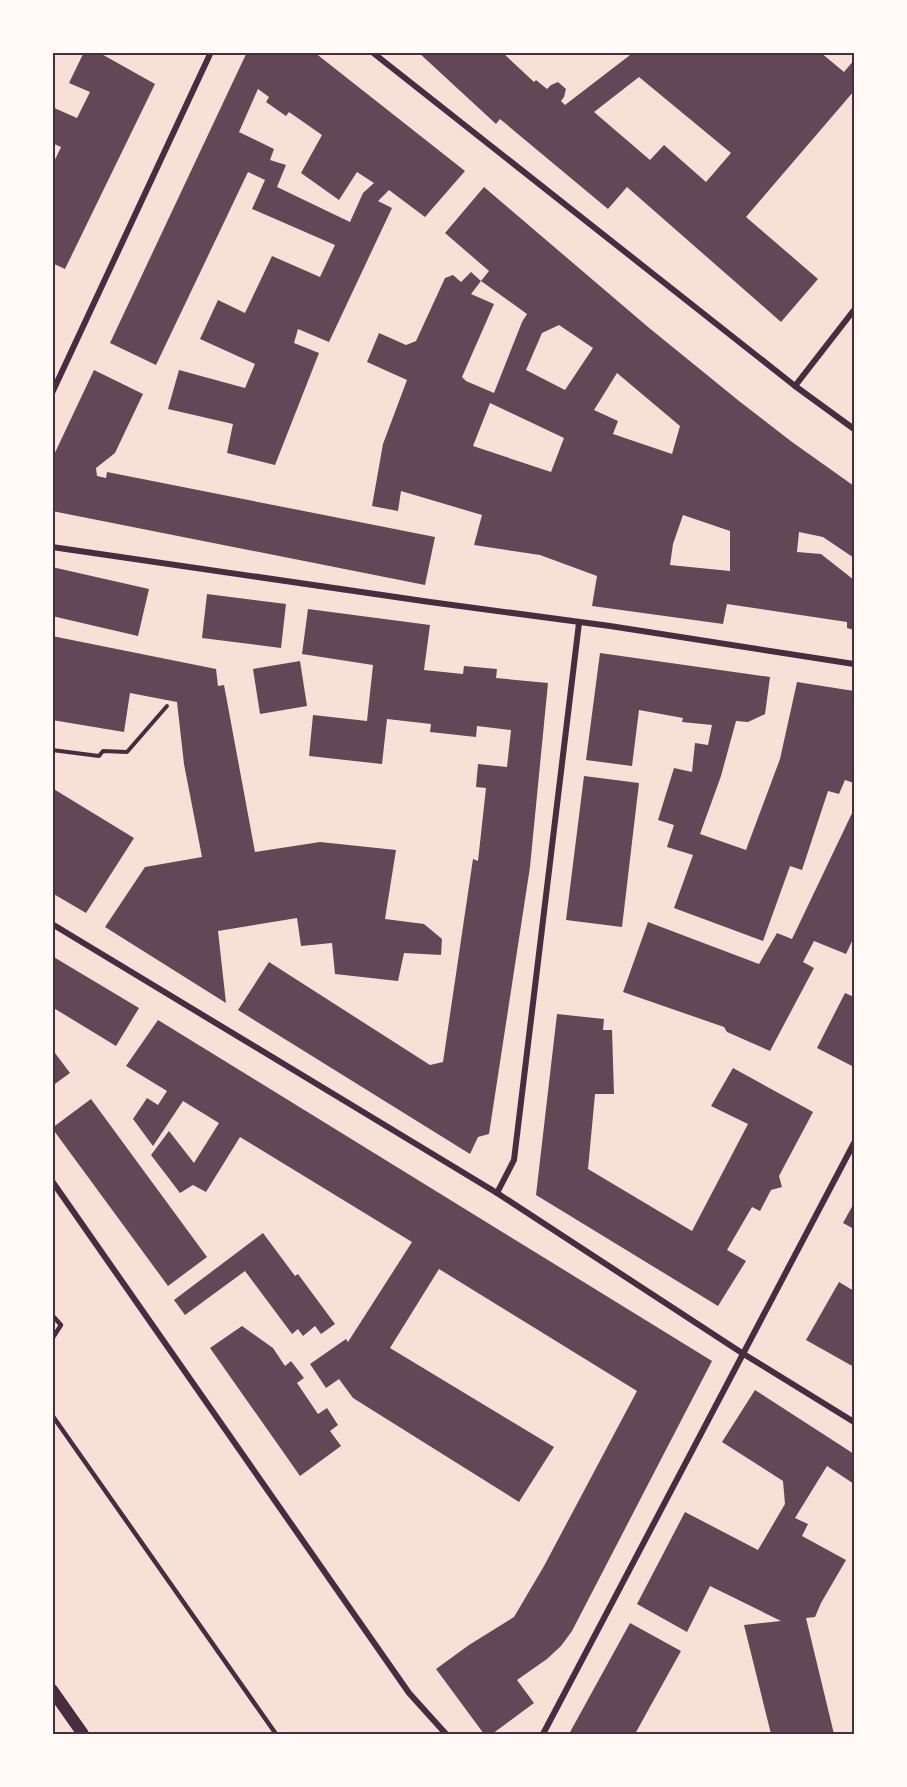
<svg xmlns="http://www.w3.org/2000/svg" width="907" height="1787" font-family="Mulish,sans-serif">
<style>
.building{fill:#644757;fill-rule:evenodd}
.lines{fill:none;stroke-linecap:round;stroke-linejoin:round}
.path{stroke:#4a2c40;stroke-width:4}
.service{stroke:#4a2c40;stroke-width:4.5}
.minor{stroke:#4a2c40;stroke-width:6}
.secondary{stroke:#4a2c40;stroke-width:12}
.neatline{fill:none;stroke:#4a2c40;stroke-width:2}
</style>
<rect width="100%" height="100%" fill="#f7e1d7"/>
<g class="building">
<polygon points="84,52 98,52 155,84 65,269 52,263 52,166 61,147 52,143 52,107 77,118 90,92 69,83"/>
<path d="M 247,52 L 314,52 L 465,171 L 425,217 L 389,190 L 378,201 L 392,208 L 329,342 L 298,329 L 294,343 L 319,353 L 275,465 L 227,453 L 233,424 L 168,409 L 179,370 L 245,388 L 255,364 L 200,339 L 218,300 L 245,313 L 272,256 L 320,277 L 335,245 L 252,209 L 265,180 L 248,172 L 156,365 L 110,343 ZM 258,89 L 269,97 L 266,102 L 286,116 L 289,112 L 322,135 L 301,173 L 339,200 L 357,172 L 374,183 L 363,193 L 350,222 L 277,187 L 286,165 L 270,160 L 274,149 L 239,132 Z"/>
<path d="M 418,52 L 502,52 L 534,82 L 536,80 L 547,89 L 551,85 L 558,82 L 566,89 L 564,97 L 561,101 L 565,105 L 634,52 L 820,52 L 844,72 L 854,60 L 854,91 L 746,217 L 818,279 L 781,322 L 627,187 L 608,209 L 500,119 L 496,124 ZM 639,77 L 731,153 L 706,182 L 664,145 L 650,160 L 594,112 Z"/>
<path d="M 484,187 L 648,327 L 739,401 L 792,442 L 854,486 L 854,558 L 823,537 L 799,532 L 797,552 L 821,554 L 854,580 L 854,630 L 847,628 L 847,622 L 727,604 L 723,624 L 592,606 L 597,576 L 540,555 L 474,545 L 482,515 L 401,491 L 398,511 L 372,506 L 383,444 L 407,380 L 367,362 L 379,333 L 406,345 L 416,341 L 445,278 L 453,275 L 461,282 L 471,272 L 481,281 L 471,294 L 494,304 L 462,377 L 466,381 L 494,393 L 522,322 L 527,314 L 481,281 L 489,271 L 445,233 ZM 559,325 L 593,348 L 565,390 L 526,370 L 542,333 ZM 617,373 L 680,426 L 672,454 L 613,434 L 618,421 L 594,410 ZM 490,403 L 564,438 L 551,472 L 473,446 ZM 683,515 L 730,531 L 730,571 L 670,565 L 673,544 Z"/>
<polygon points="94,370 143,394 115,453 96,468 97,476 106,478 107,472 435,537 425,585 52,511 52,459"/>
<polygon points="52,567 149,589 138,636 52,616"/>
<polygon points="207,594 286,604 281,648 202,638"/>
<polygon points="308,609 430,625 424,670 463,674 464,666 497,669 496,678 548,683 530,867 489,1134 478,1137 470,1154 238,1010 269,962 430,1065 443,1062 473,859 478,861 486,788 476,787 478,764 507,767 511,730 477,726 476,737 430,732 431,724 387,719 382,764 309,756 313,715 367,721 373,665 302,654"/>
<polygon points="52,636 216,669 218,686 224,685 255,852 320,842 396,850 385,919 424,924 442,939 441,955 404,953 398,981 335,974 332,943 301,946 297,918 218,931 226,1003 105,927 145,867 202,857 184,764 177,702 130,693 124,732 52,720"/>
<polygon points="600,653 770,677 765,714 748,722 736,721 721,776 700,834 746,850 780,759 797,682 854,691 854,783 845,780 839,794 828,791 802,870 790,866 763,941 674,908 693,855 667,847 674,825 658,820 674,768 692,772 695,743 708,745 712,725 682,722 683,718 639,710 632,766 586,760"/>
<polygon points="300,661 307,706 260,714 253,669"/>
<polygon points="584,776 639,783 622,927 566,920"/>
<polygon points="52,788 134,838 86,913 52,893"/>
<polygon points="854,809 854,937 846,954 814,941 803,962 814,968 770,1051 727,1032 724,1027 623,992 648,922 759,964 777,933 792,939"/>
<polygon points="52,956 139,1008 116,1046 52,1007"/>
<polygon points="845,993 854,997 854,1067 817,1048"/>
<polygon points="557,1014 604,1019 603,1030 612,1030 614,1094 595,1094 588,1169 692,1231 748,1124 711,1106 733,1068 813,1112 779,1176 782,1187 771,1190 760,1211 752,1207 727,1250 746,1261 718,1306 536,1195"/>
<polygon points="158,1020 712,1361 572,1631 561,1646 547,1659 517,1680 534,1703 492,1734 484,1734 436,1669 469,1645 514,1617 544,1566 637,1391 439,1269 390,1348 554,1447 519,1502 353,1398 339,1379 326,1388 310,1364 346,1339 348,1342 412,1242 240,1137 206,1192 193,1185 180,1193 151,1155 169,1131 194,1163 219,1123 183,1101 153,1146 133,1119 147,1098 158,1105 167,1091 126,1066"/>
<polygon points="52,1049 70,1073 52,1086"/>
<polygon points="91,1099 207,1257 168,1286 52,1128"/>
<polygon points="854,1203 854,1229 843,1223"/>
<polygon points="263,1233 295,1276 298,1274 335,1324 321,1334 315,1326 303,1336 298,1329 292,1334 245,1271 185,1315 174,1300"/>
<polygon points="839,1282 854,1291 854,1367 806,1340"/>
<polygon points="242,1326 273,1348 285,1366 291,1361 304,1378 297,1383 318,1414 327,1408 338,1425 330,1431 341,1446 300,1476 210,1348"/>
<polygon points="755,1390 854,1454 854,1484 827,1466 795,1518 808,1524 802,1536 846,1560 821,1603 815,1617 806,1618 834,1734 771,1734 744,1625 781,1621 710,1586 687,1632 637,1604 685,1512 758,1550 785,1504 783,1481 722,1442"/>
<polygon points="630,1623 681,1651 651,1705 635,1734 569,1734"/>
</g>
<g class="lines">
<polyline class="path" points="52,750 99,756 103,751 127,752 167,706"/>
<g class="service">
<polyline points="52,1315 61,1325 52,1339"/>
<polyline points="52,1415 276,1734"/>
</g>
<g class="minor">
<polyline points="372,52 795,386 854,429"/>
<polyline points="795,386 854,310"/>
<polyline points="52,393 211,52"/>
<polyline points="52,547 430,602 610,626 854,664"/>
<polyline points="52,924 497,1193 742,1353 854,1422"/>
<polyline points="52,1181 409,1693 446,1734"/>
<polyline points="497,1193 514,1160 579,623"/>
<polyline points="543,1734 854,1143"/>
</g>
<polyline class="secondary" points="52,1690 83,1734"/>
</g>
<rect width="907" height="1787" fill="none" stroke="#fffaf5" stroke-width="108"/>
<rect x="54" y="54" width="799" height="1679" class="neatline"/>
</svg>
